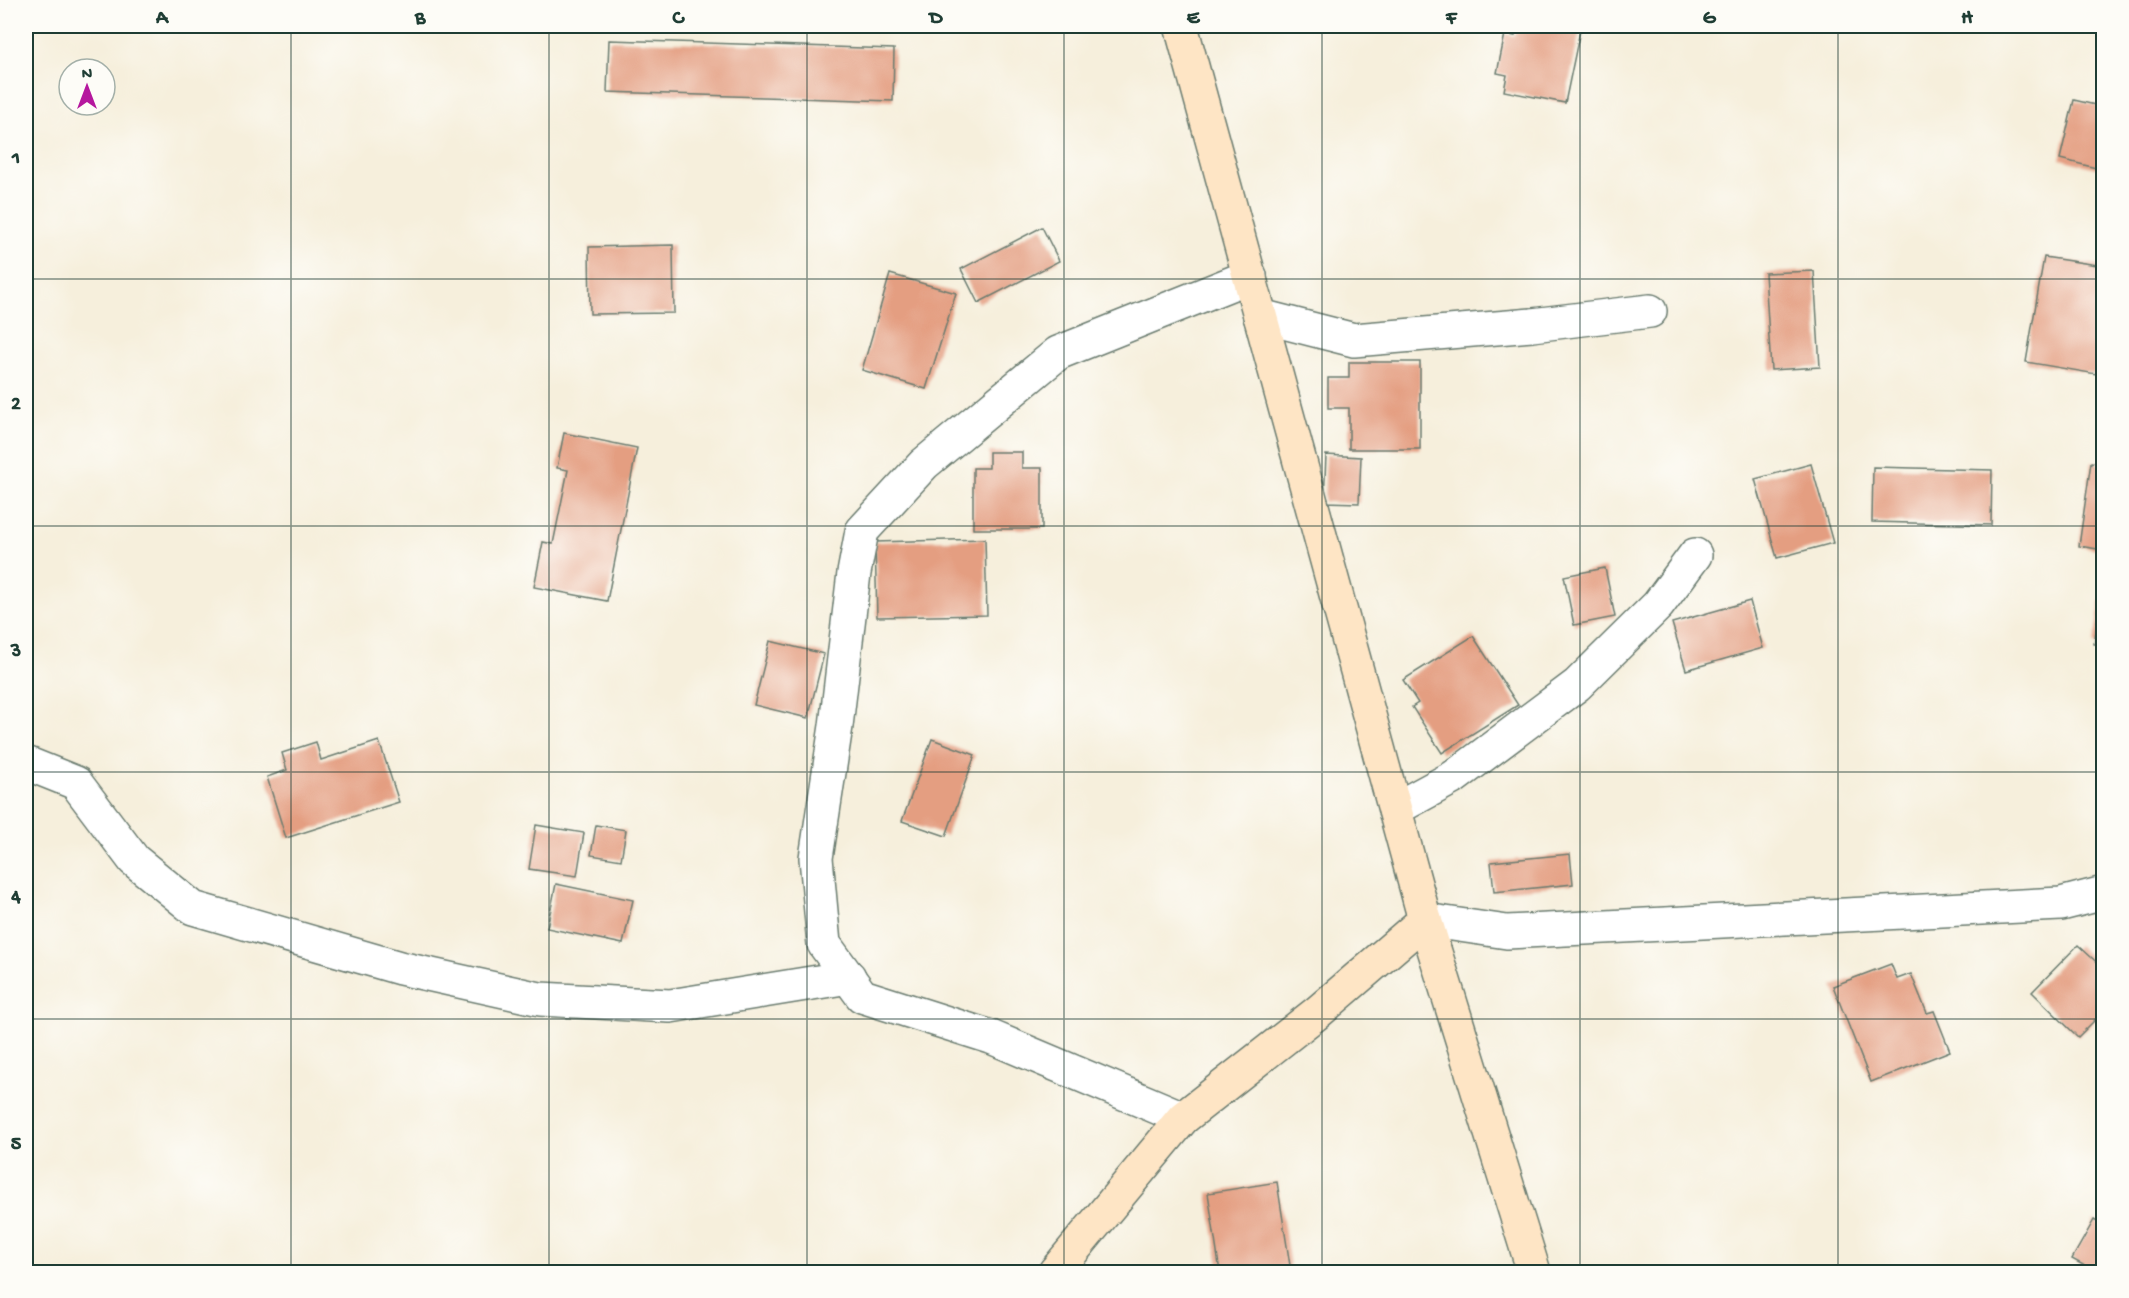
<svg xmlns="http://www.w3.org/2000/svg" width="2129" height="1298" font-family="'Gochi Hand',sans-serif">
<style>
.building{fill:#e49e81}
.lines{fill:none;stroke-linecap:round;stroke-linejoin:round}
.street-casing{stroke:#6a7b6f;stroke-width:36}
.secondary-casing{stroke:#6a7b6f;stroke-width:36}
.street{stroke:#fff;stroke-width:33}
.secondary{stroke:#fee5c5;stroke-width:33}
.grid{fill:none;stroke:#1f3d34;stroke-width:1.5;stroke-opacity:0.55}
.neatline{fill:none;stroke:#1f3d34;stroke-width:2}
.grid-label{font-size:20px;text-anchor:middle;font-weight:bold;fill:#1f3d34}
</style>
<rect width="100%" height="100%" fill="#fdfcf7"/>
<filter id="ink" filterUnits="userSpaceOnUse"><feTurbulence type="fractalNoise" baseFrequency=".0167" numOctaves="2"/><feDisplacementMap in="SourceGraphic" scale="12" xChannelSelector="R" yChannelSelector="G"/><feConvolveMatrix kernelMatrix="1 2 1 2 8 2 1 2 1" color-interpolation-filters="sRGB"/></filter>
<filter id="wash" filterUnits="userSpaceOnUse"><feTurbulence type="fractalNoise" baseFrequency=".008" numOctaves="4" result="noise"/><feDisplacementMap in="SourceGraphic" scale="24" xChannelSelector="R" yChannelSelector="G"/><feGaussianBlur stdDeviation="1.35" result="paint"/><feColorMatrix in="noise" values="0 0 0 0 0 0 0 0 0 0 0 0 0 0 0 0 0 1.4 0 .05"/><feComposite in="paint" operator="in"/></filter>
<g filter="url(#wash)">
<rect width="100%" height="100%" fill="#f6efdc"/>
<g id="blocks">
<g class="building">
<polygon points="1517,26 1581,26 1565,103 1504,91 1507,75 1497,73 1505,34 1515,36"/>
<polygon points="609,40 894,49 893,101 607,92"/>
<polygon points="2074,100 2104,107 2104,170 2060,159"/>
<polygon points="1042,227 1059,261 978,303 961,269"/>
<polygon points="673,245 674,313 590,314 589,247"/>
<polygon points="2044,257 2104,266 2104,326 2096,374 2026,362"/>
<polygon points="1814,271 1820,367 1771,370 1765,273"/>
<polygon points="890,274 956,293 926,389 862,370"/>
<polygon points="1349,362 1420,362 1420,449 1349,449 1349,408 1328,408 1328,378 1349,378"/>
<polygon points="564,433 637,448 607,601 534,587 543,542 553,544 568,470 557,468"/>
<polygon points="989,452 1022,452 1022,468 1042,468 1042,529 973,529 973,468 989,468"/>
<polygon points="1326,455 1361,457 1359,503 1324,502"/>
<polygon points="2091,462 2104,464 2104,550 2079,546"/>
<polygon points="1811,464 1833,543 1777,558 1755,479"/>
<polygon points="1873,467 1992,470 1991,525 1872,522"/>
<polygon points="985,539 987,615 877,617 875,542"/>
<polygon points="1605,568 1615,617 1574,625 1564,576"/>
<polygon points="2102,591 2104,591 2104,646 2094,644"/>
<polygon points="1750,601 1763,648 1686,670 1672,623"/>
<polygon points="1473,636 1518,705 1442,753 1412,707 1418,703 1403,680"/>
<polygon points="770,641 824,654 808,718 754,705"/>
<polygon points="932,739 975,755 946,836 902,821"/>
<polygon points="379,741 399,802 286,838 267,777 287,770 282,753 316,742 321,760"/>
<polygon points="536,825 584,833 577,876 529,869"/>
<polygon points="596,825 626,830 621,860 591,855"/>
<polygon points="1570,854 1573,884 1494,892 1491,862"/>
<polygon points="556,884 633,900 623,944 547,928"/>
<polygon points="2078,945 2104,969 2104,1011 2078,1037 2032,992"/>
<polygon points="1891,964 1897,979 1911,974 1927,1013 1934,1011 1950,1051 1871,1082 1833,986"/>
<polygon points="1277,1182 1291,1272 1220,1272 1208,1193"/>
<polygon points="2094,1220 2104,1226 2104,1272 2096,1272 2072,1259"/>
</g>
</g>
</g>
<g filter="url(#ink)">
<use href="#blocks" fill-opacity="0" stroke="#6a7b6f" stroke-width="1.5"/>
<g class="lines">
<g class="street-casing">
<g id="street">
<polyline points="1260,316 1354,340 1532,325 1650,311"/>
<polyline points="26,763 76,783 134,860 193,908 400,968 540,999 670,1006 849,977"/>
<polyline points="1395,809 1454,777 1577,685 1658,605 1695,555"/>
<polyline points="1425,920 1507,932 2061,904 2104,893"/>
<polyline points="1183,1118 991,1037 862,996 824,944 816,858 836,726 854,573 862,531 924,464 1058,353 1250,276"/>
</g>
</g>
<g class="secondary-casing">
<g id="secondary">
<polyline points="1181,26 1425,920 1534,1272"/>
<polyline points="1055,1272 1183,1118 1318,1012 1425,920"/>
</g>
</g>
<use href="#street" class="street"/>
<use href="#secondary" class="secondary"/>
</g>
</g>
<path class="grid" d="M 291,26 L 291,1272M 549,26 L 549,1272M 807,26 L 807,1272M 1064,26 L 1064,1272M 1322,26 L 1322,1272M 1580,26 L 1580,1272M 1838,26 L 1838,1272M 26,279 L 2104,279M 26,526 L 2104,526M 26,772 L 2104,772M 26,1019 L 2104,1019"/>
<rect width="2129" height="1298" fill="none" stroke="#fdfcf7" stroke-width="66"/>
<g transform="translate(87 87)"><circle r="28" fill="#fdfcf7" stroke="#a4b0a9" stroke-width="1.5"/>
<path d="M0-4.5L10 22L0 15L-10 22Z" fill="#b5179e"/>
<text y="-9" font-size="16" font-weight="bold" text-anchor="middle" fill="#1f3d34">N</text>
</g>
<rect x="33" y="33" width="2063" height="1232" class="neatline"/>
<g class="grid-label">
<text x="162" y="23">A</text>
<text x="420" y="23">B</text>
<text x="678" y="23">C</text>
<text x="936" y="23">D</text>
<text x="1193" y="23">E</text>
<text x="1451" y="23">F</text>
<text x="1709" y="23">G</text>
<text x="1967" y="23">H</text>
<text x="16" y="163">1</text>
<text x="16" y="409">2</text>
<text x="16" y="656">3</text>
<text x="16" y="902">4</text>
<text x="16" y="1149">5</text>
</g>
</svg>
